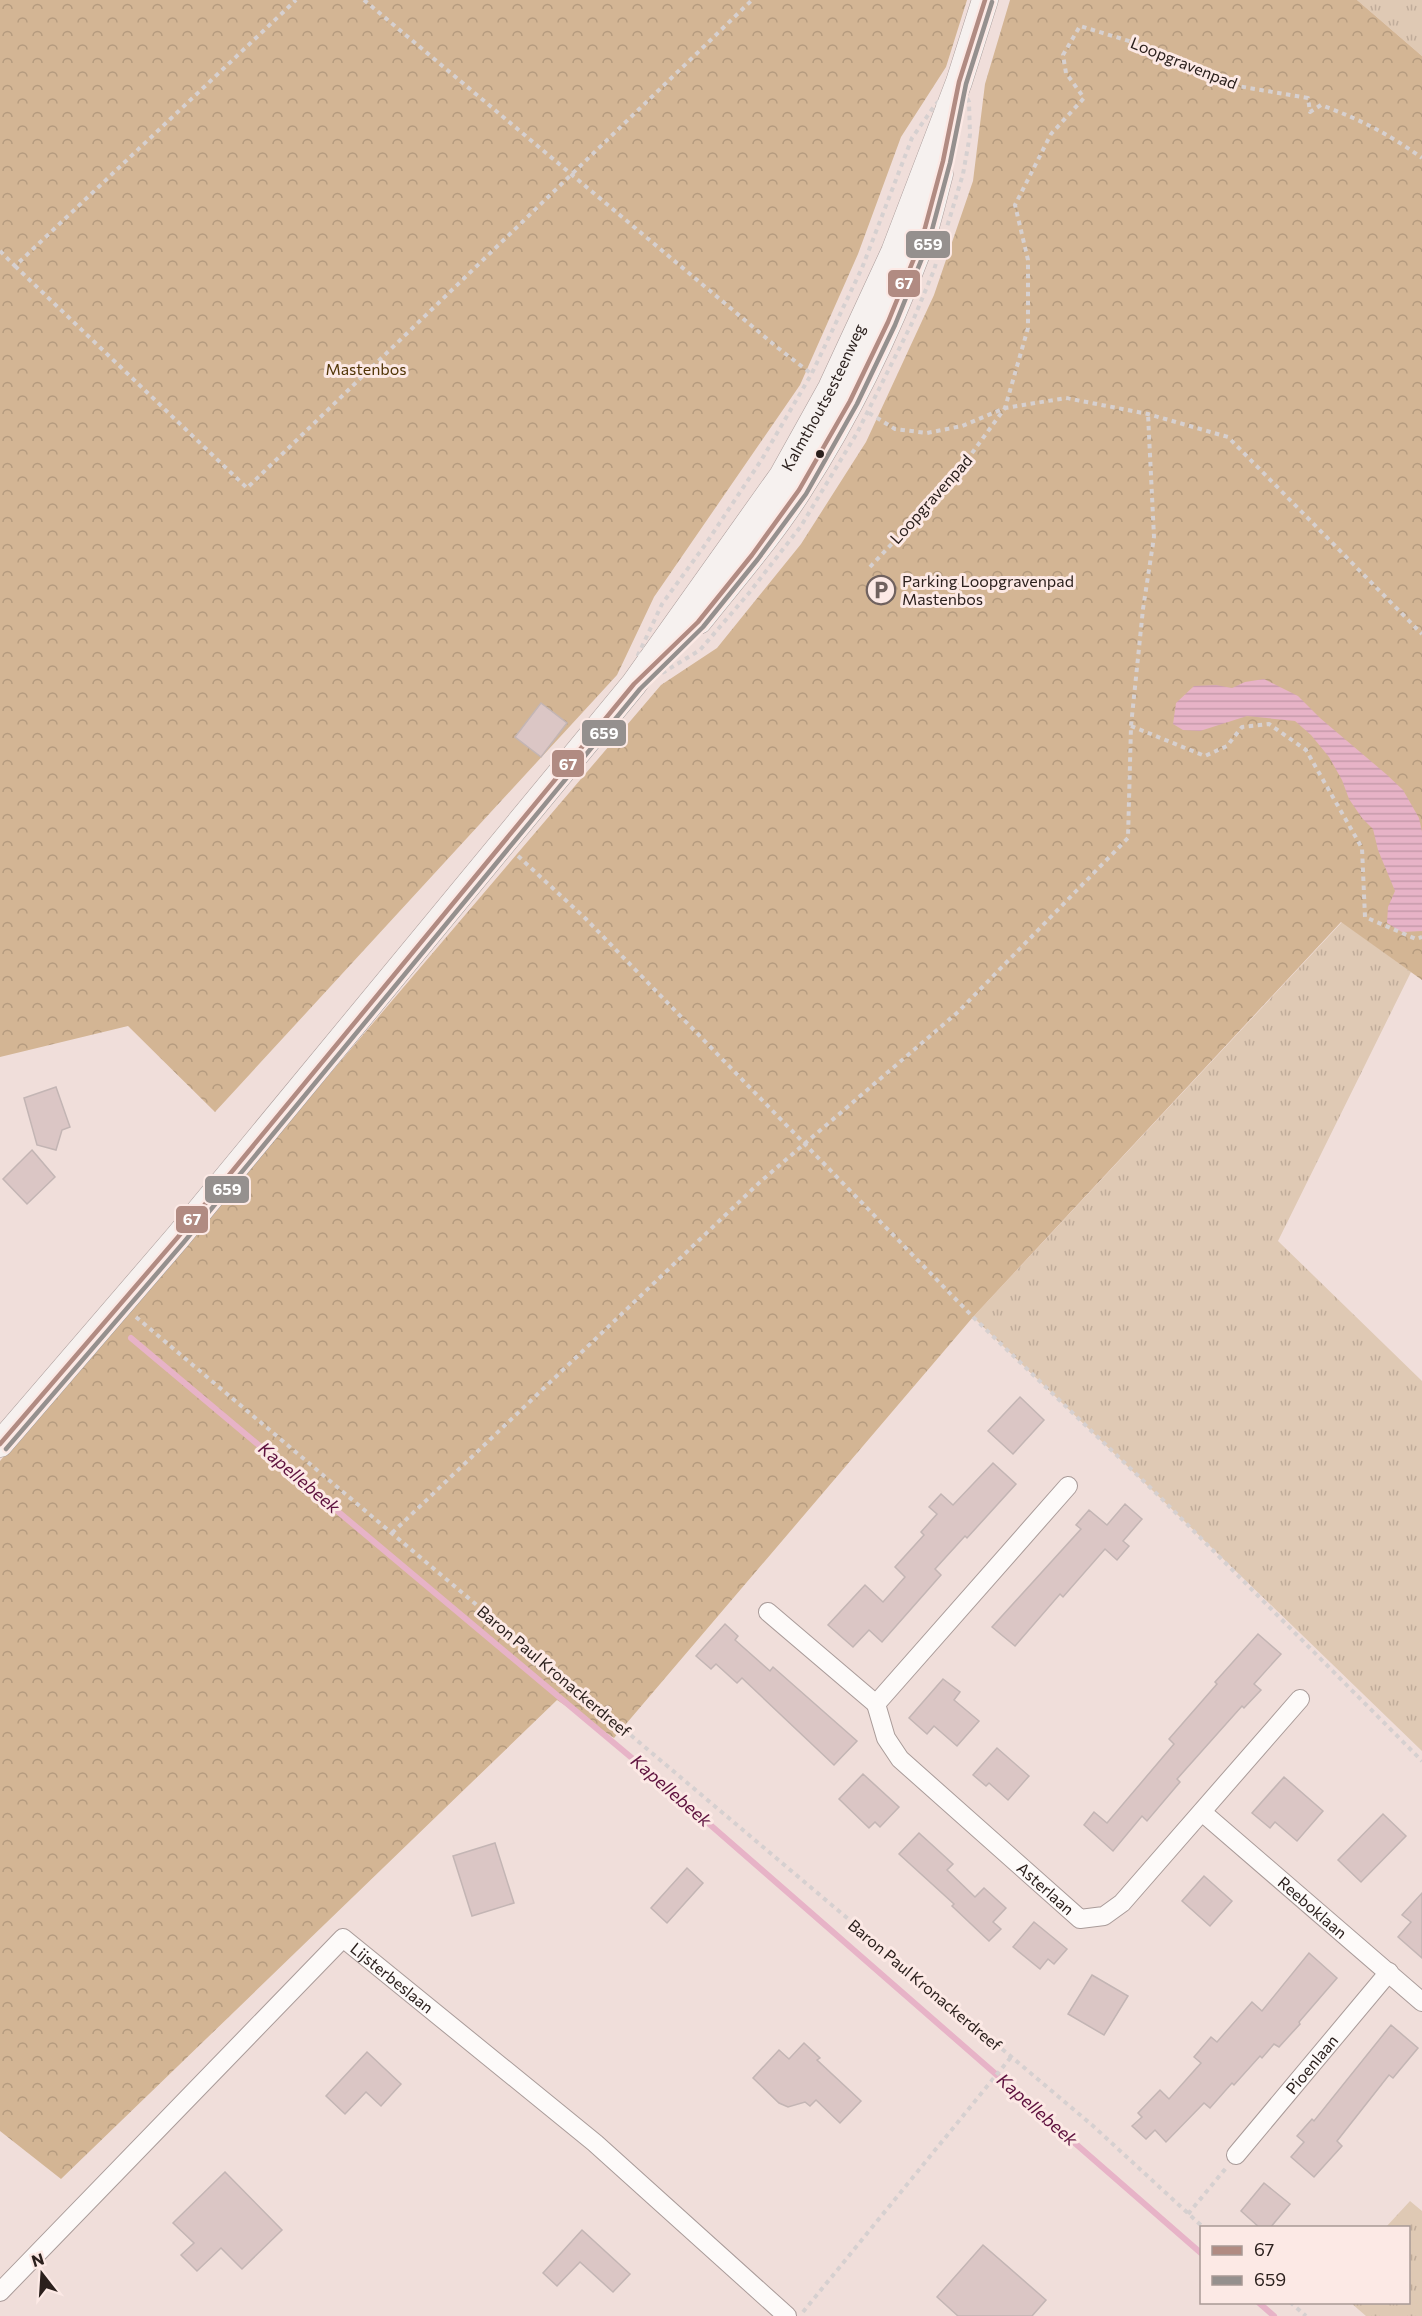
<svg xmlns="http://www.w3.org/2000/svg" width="1422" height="2316" font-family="Commissioner,sans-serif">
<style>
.grass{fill:url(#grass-tufts)}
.forest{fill:url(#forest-crowns)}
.water{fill:url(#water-rules)}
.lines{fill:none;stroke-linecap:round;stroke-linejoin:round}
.stream{stroke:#e7b3c7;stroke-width:6}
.building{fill:#dbc6c5;stroke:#c3b5b4;stroke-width:1.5}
.minor-casing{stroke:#a99b99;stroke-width:20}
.secondary-casing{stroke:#a99b99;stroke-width:27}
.path{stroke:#d6d0d0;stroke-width:4;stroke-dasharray:4.5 4.5;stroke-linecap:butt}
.minor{stroke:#fdfaf9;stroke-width:18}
.secondary{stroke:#f6f1ef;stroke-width:26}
.bus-1-casing{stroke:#fce9e5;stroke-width:9}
.bus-2-casing{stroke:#fce9e5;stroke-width:9}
.bus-1{stroke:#b18b82;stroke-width:4.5}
.bus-2{stroke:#95908e;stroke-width:4.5}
.bus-dot{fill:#2b201d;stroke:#fce9e5;stroke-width:2}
.labels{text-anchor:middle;stroke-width:6;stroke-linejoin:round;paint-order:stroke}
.street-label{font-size:16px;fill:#2b201d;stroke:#fce9e5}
.park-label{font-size:16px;fill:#513506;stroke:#fce9e5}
.poi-label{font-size:16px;fill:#2b201d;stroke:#fce9e5;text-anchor:start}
.water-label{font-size:18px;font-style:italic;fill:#5e113e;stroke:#fce9e5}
.line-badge{stroke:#fce9e5;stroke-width:2}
.badge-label{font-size:16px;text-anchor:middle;font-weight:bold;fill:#fff}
</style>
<defs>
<pattern id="grass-tufts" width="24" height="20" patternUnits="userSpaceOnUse" patternTransform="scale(1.5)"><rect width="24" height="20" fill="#dfc9b4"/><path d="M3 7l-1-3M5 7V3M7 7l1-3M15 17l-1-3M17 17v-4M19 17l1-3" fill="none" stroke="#c0ac9a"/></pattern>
<pattern id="forest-crowns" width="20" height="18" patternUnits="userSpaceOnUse" patternTransform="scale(1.5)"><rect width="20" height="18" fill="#d3b594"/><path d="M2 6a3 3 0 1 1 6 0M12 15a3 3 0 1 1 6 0" fill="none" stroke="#b59b7f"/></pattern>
<pattern id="water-rules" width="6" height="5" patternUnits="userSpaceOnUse" patternTransform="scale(1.5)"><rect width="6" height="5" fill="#e7b3c7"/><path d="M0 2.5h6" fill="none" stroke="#c69aaa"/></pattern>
</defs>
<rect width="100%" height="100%" fill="#f0deda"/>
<g class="grass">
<polygon points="1357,0 1422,0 1422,56"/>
<polygon points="1342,922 1411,972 1278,1241 1422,1381 1422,1751 973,1317"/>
<polygon points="1410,2201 1422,2211 1422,2316 1366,2316 1351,2303 1408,2302 1408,2228 1386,2227"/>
</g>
<g class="forest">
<polygon points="0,0 967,0 946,67 901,137 858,254 800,385 654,597 617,675 215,1112 128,1026 0,1057"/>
<polygon points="1010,0 1357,0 1422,56 1422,980 1341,922 973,1317 614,1738 557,1700 61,2179 0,2131 0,1461 661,685 717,648 801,544 866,442 934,295 973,181 985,84"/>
</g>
<polygon class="water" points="1264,679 1298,696 1320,718 1386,774 1403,790 1419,818 1422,832 1422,931 1402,932 1387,923 1388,907 1395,891 1378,850 1373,829 1362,818 1349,799 1342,780 1329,757 1311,735 1295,721 1247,716 1200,731 1183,730 1173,724 1176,703 1194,686 1216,685 1232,688 1245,682"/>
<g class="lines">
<g class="stream">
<polyline points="131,1338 676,1795 1202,2254"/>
<polyline points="1258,2302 1274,2316"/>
</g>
</g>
<g class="building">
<polygon points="541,703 567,723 541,757 515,737"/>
<polygon points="56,1087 70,1127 62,1130 56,1150 37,1145 24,1098"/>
<polygon points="32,1150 55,1177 27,1204 3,1179"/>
<polygon points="1020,1397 1044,1420 1013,1454 988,1431"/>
<polygon points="993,1463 1016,1484 967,1538 965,1536 935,1569 941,1575 882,1642 869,1630 853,1647 828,1625 865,1585 883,1602 905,1577 895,1567 924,1535 921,1532 937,1514 929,1507 941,1494 953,1505"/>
<polygon points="1125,1504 1142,1519 1123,1541 1129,1546 1117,1560 1105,1549 1063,1597 1060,1594 1015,1646 992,1627 1081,1529 1076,1525 1089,1510 1107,1525"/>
<polygon points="725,1624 738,1636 735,1640 770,1671 773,1667 857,1741 834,1765 742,1678 737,1683 716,1664 711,1669 696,1656"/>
<polygon points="1258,1634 1281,1654 1254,1684 1261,1690 1244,1708 1242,1706 1177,1779 1180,1782 1147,1821 1142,1816 1113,1851 1084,1825 1094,1812 1107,1823 1174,1744 1169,1739 1217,1684 1215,1682"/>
<polygon points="943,1679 960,1692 954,1700 979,1721 957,1746 934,1726 927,1734 909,1718"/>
<polygon points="997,1748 1029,1776 1008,1800 989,1783 986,1786 973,1775"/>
<polygon points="863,1774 899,1807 880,1827 875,1822 869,1828 839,1799"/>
<polygon points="1284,1777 1323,1811 1297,1841 1275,1822 1270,1828 1252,1813"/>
<polygon points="1383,1814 1406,1836 1361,1882 1338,1860"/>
<polygon points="919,1833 953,1864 947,1870 975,1897 984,1888 1006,1908 993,1922 1001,1929 989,1941 952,1906 954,1904 899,1854"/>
<polygon points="495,1843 514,1903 472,1916 453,1856"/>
<polygon points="687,1868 703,1883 667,1923 651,1908"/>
<polygon points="1204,1876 1232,1901 1210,1926 1182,1901"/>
<polygon points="1422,1893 1422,1958 1398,1937 1411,1922 1402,1915"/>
<polygon points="1034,1922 1067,1949 1054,1964 1048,1959 1040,1969 1013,1947"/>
<polygon points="1309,1953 1337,1978 1299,2022 1300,2024 1279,2047 1274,2044 1262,2058 1260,2056 1234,2085 1232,2083 1210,2108 1204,2103 1166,2142 1155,2130 1146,2139 1132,2126 1142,2117 1138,2113 1160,2090 1169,2099 1201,2063 1194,2057 1211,2037 1217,2042 1252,2002 1262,2011"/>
<polygon points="1092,1975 1128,1996 1104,2035 1068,2014"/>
<polygon points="1391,2025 1418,2048 1393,2078 1389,2075 1337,2141 1342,2146 1314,2177 1291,2157 1304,2142 1297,2136 1312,2119 1314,2121"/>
<polygon points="804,2043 820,2058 817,2060 861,2101 840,2123 816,2100 810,2106 805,2102 788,2107 779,2103 753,2078 779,2050 789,2059"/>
<polygon points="367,2052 401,2084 381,2106 366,2092 345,2114 326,2096"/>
<polygon points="225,2172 282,2230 242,2269 221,2248 197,2271 181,2255 194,2243 173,2223"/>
<polygon points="1264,2183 1290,2204 1270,2228 1260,2228 1241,2211"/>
<polygon points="582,2230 630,2274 613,2292 580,2262 557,2286 543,2273"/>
<polygon points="983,2245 1046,2300 1032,2316 958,2316 937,2297"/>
</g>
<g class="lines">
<g class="minor-casing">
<g id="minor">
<path id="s1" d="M 1068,1486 L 876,1704 L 886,1738 L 900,1759 L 1080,1919 L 1104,1916 L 1122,1903 L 1300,1699"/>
<polyline points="768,1612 876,1704"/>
<path id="s2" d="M 1202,1812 L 1422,2002"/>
<path id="s3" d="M 1236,2155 L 1389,1972"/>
<path id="s4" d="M 0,2292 L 343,1938 L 595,2143 L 787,2316"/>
</g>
</g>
<g class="secondary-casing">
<g id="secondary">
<path d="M 699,621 C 733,578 770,536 799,490 C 848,414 891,325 922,240 C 929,219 934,196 940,174"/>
<path id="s5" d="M 0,1444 L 178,1237 L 634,684 L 782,476 L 831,388 L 894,252 L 959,82 L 985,0"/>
</g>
</g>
<g class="path">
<polyline points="364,0 778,348 813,375"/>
<polygon points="959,82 969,102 970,135 963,174 934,270 912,323 857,433 801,526 749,593 700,650 664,672 634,684 638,655 662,604 705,545 762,459 812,373 862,268 912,138 935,105"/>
<polyline points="0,251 15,266 296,0"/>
<polyline points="15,266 247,488 752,0"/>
<polyline points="869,413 895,429 927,433 962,426 1005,408 1066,398 1148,414 1228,437 1422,634"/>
<path d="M 870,567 L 953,479 L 1005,408 L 1028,328 L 1028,260 L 1015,205 L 1051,134 L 1084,98 L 1066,73 L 1063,55 L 1080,26 L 1155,49 L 1232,85 L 1308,98 L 1310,112 L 1321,105 C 1359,119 1389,134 1422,158"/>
<polyline points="1131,726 1205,756 1227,746 1242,727 1269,724 1306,750 1362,848 1365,917 1416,939 1422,937"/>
<polyline points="518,856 586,919 973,1317 1158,1495 1422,1761"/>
<polyline points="136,1317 1092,2125 1204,2228"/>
<polyline points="392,1533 760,1182 958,1012 1128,838 1131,726 1143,609 1154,537 1148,414"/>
<polyline points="1188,2214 1226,2168"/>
<polyline points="1290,2302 1306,2316"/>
<polyline points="803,2312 1011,2057"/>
</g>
<use href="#minor" class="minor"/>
<use href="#secondary" class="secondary"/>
<g class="bus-1-casing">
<polyline id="bus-1" points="0,1444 178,1237 634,684 698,622 752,555 799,490 850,401 888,322 922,239 943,161 959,82 985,0"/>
</g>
<g class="bus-2-casing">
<polyline id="bus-2" points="6,1449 184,1242 640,689 703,627 758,559 806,494 857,404 895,325 929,241 950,163 966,84 992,2"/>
</g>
<use href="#bus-1" class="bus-1"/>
<use href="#bus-2" class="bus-2"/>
</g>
<defs>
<g id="parking-ring" transform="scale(1.5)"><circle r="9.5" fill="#fce9e5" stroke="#70625f" stroke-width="1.5"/><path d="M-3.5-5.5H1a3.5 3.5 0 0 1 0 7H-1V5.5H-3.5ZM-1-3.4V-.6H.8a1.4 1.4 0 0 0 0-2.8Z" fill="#70625f"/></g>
</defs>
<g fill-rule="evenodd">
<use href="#parking-ring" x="881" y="590"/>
</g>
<circle class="bus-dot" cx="820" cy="454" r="5"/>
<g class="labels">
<g class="street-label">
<text transform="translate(1184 63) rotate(22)" y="6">Loopgravenpad</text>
<text dy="6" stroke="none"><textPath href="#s5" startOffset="1334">Kalmthoutsesteenweg</textPath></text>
<text transform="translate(931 499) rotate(-48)" y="6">Loopgravenpad</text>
<text transform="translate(554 1671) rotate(40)" y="6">Baron Paul Kronackerdreef</text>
<text dy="6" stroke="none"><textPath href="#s1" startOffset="546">Asterlaan</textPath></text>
<text dy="6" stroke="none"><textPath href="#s2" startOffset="146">Reeboklaan</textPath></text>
<text dy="6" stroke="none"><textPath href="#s4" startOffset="556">Lijsterbeslaan</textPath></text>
<text transform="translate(925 1985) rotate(40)" y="6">Baron Paul Kronackerdreef</text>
<text dy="6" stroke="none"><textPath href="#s3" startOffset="118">Pioenlaan</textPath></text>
</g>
<g class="park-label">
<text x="366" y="375">Mastenbos</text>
</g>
<g class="poi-label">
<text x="902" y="587">Parking Loopgravenpad<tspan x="902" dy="18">Mastenbos</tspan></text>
</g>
<g class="water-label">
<text transform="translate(299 1478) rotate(40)" y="6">Kapellebeek</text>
<text transform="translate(671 1791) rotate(41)" y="6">Kapellebeek</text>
<text transform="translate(1037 2110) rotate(41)" y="6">Kapellebeek</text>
</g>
</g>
<g class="line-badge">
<rect x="905" y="230" width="46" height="29" rx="6" fill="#95908e"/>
<rect x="887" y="269" width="34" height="29" rx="6" fill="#b18b82"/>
<rect x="581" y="719" width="46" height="28" rx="6" fill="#95908e"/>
<rect x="551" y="749" width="34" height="29" rx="6" fill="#b18b82"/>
<rect x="204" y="1175" width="46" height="29" rx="6" fill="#95908e"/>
<rect x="175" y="1205" width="34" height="29" rx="6" fill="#b18b82"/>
</g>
<g class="badge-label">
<text x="928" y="250">659</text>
<text x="904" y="289">67</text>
<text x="604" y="739">659</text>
<text x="568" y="770">67</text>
<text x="227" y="1195">659</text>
<text x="192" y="1225">67</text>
</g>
<rect x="1200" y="2226" width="210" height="78" fill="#fce9e5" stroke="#a89995" stroke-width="1.5"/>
<rect x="1212" y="2246" width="30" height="9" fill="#b18b82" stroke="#a89995" stroke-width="1.5"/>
<text x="1254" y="2256" font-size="18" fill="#2b201d">67</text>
<rect x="1212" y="2276" width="30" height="9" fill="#95908e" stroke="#a89995" stroke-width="1.5"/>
<text x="1254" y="2286" font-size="18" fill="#2b201d">659</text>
<g transform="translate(42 2274) rotate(343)" stroke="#fce9e5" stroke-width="4.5" paint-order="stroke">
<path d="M0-4.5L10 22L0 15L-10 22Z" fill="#2b201d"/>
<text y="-9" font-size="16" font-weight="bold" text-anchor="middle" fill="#2b201d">N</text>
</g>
</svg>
